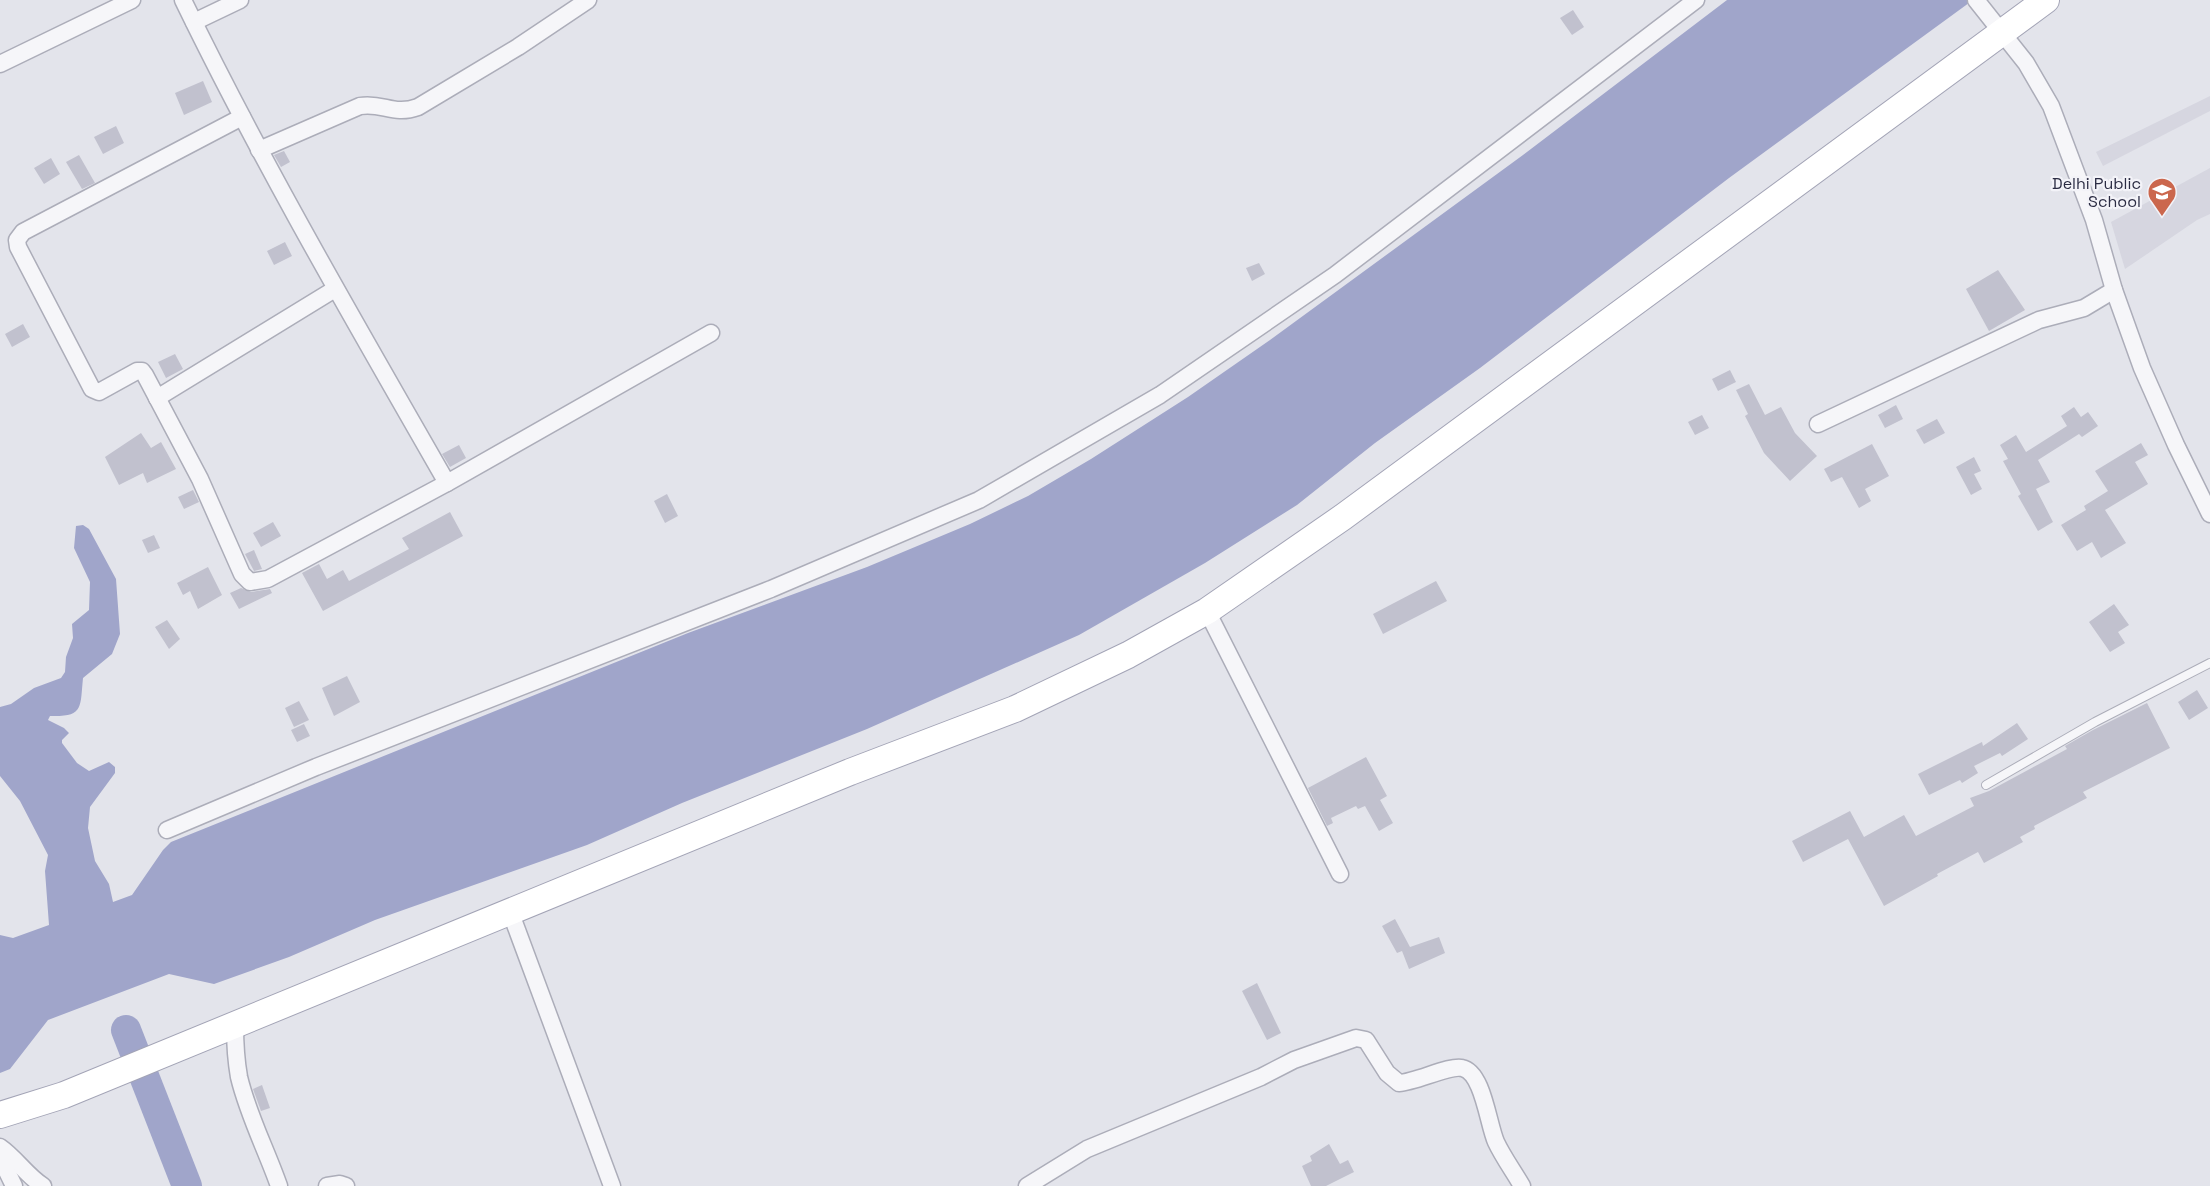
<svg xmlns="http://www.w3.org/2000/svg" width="2210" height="1186" font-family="'Space Grotesk',sans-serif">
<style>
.built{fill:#d6d6e0}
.water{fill:#a0a5ca}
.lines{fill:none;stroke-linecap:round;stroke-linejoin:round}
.river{stroke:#a0a5ca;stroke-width:30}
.building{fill:#c1c1ce}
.service-casing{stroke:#acadb9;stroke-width:10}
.minor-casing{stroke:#acadb9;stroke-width:19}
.primary-casing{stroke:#a3a4b6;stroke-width:28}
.service{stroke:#f6f6f9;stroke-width:8}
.minor{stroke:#f6f6f9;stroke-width:16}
.primary{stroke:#fff;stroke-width:26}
.labels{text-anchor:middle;stroke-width:4.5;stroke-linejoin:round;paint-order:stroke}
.poi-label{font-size:16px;fill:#2b2c43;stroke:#f3f3f8;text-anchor:end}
</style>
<rect width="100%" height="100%" fill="#e3e4eb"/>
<g class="built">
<polygon points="2210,96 2210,111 2103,166 2096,152"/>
<polygon points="2210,168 2210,214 2197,220 2125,269 2111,222"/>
</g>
<path class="water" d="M 1727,0 L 1973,0 L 1729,178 L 1480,368 L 1375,443 L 1297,505 L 1205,563 L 1079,635 L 867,729 L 682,803 L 587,845 L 375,920 L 289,957 L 214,984 L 169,974 L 48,1020 L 10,1069 L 0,1073 L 0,935 L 13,938 L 49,925 L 45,871 L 48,855 L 20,801 L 0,776 L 0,707 L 11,704 L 34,688 L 61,678 L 65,672 L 66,657 L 73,638 L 72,624 L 89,610 L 90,582 L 74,548 L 76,526 L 83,525 L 89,529 L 116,579 L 120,634 L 112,654 L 83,678 C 80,708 84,717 50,716 L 48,720 L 64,728 L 69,733 L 62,740 L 62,743 L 77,763 L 89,771 L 109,762 L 115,767 L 115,773 L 90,807 L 88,828 L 95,861 L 109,884 L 113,902 L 132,895 L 163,850 L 171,842 L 688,633 L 867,567 L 970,524 L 1028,496 L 1091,459 L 1188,397 L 1270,340 L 1523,155 Z"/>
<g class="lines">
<polyline class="river" points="126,1030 187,1186"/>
</g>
<g class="building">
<polygon points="1573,10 1584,27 1572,35 1560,18"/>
<polygon points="203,81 212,102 184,115 175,93"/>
<polygon points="116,126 124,143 103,154 94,137"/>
<polygon points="284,151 290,162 281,167 274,155"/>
<polygon points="79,155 95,183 82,189 66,162"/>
<polygon points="51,158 60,174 44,184 34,168"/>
<polygon points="285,242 292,256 274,265 267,251"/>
<polygon points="1259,263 1265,274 1252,281 1246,268"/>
<polygon points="1998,270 2025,310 1989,331 1966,289"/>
<polygon points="23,324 30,337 12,347 5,334"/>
<polygon points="175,354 183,369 166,378 158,362"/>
<polygon points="1730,370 1736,382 1718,391 1712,379"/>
<polygon points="1749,384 1765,415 1781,407 1795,433 1817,456 1790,481 1764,453 1745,416 1748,414 1736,390"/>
<polygon points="1896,405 1903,419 1885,428 1878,415"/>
<polygon points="2074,407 2081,417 2088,412 2098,426 2082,437 2079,434 2038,460 2050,482 2036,489 2053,522 2038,531 2018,496 2021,494 2003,461 2008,459 2000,445 2016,435 2026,452 2067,426 2061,416"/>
<polygon points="1702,415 1709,428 1695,435 1688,422"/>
<polygon points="1937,419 1945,433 1924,444 1916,430"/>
<polygon points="141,433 151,448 161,442 176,469 147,483 143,473 119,485 105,457"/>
<polygon points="2141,443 2148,455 2135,462 2148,484 2105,510 2126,543 2101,558 2092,542 2077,551 2061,525 2086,510 2084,506 2108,491 2095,471"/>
<polygon points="1872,444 1889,476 1865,489 1871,501 1859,508 1842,477 1831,482 1824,469"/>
<polygon points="459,445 466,458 450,467 442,454"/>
<polygon points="1974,457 1981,471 1974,474 1982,489 1971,495 1956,467"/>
<polygon points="193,490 199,502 184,509 178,497"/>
<polygon points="667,494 678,516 665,523 654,501"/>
<polygon points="450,512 463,536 323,611 302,573 319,564 327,579 343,570 349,581 409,549 402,538"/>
<polygon points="273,522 281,536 261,547 253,533"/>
<polygon points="154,535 160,548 148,553 142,540"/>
<polygon points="254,550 262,569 254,571 245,554"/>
<polygon points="208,567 222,595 198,609 190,591 183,595 177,583"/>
<polygon points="1436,581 1447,601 1383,634 1373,614"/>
<polygon points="241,588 251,592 270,589 272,593 239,609 230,593"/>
<polygon points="2114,604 2129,625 2118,632 2125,643 2110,652 2089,622"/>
<polygon points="167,620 180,639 169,649 155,627"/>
<polygon points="347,676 360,702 334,716 322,688"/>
<polygon points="2197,690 2208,708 2189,720 2178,702"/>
<polygon points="299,701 309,720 294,727 285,708"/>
<polygon points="2147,703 2170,748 2083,792 2087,798 2034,826 2035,829 2020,837 2023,842 1984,863 1978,852 1937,874 1938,876 1884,906 1848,839 1803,862 1792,841 1850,811 1864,837 1904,815 1916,836 1974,806 1970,798 1989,791 2067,749 2065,746 2093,730"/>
<polygon points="2017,723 2028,739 2002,756 2000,753 1974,766 1978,773 1962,783 1960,780 1929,795 1918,774 1982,742 1983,746"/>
<polygon points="304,724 310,736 297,742 291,730"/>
<polygon points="1366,757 1387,796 1380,800 1393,823 1379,831 1365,806 1358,809 1356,806 1331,818 1333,823 1327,826 1308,788"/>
<polygon points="1395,919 1410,947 1439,937 1445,953 1409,969 1402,951 1397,953 1382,926"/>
<polygon points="1257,983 1281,1033 1267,1040 1242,991"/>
<polygon points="262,1085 270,1108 261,1111 253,1089"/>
<polygon points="1329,1144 1340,1164 1348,1160 1354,1172 1326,1186 1311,1186 1302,1166 1312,1161 1310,1156"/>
</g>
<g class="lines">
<g class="service-casing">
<polyline id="service" points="1986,785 2095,722 2210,663"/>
</g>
<g class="minor-casing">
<g id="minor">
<path d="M 183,0 C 263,165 356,324 447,483 L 711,333"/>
<polyline points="1976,0 2026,63 2051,106 2094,220 2114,290 2142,368 2176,445 2210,514"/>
<polyline points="194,22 240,0"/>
<polyline points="0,64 132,0"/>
<polyline points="242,117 23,232 17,240 18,247 92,389 99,392 137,371 142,371 145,375 200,479 242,574 250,582 268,579 447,483"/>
<path d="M 259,150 L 360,106 C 383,102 393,116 418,107 L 518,47 L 588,0"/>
<polyline points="157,398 335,289"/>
<polyline points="1818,424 2039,320 2084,308 2114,290"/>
<polyline points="1207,611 1340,874"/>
<polyline points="167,830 316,767 771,589 979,500 1160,395 1335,275 1696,0"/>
<polyline points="510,911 612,1186"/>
<path d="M 235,1026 C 235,1043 236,1060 239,1077 C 248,1115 266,1149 279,1186"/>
<path d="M 0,1147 C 16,1158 26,1175 43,1186"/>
<polyline points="0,1157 14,1186"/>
<polyline points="327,1186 340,1184 346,1186"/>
<path d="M 1027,1186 L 1087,1149 L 1261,1077 L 1294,1060 L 1356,1038 L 1366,1040 L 1387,1073 L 1399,1083 C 1416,1082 1450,1065 1462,1068 C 1483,1072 1488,1124 1496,1142 C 1503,1157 1514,1172 1522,1186"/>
</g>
</g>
<g class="primary-casing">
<polyline id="primary" points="0,1115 64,1095 850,772 1015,709 1128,655 1207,611 1343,517 2046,0"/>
</g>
<use href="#service" class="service"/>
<use href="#minor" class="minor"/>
<use href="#primary" class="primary"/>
</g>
<defs>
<g id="school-pin" transform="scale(1.5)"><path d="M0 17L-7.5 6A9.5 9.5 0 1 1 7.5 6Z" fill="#cb674d" stroke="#f3f3f8"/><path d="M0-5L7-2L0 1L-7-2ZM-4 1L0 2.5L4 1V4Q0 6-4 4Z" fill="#fff"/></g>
</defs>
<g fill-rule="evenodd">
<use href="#school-pin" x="2162" y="192"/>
</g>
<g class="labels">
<g class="poi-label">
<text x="2141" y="189">Delhi Public<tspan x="2141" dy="18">School</tspan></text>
</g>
</g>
</svg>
